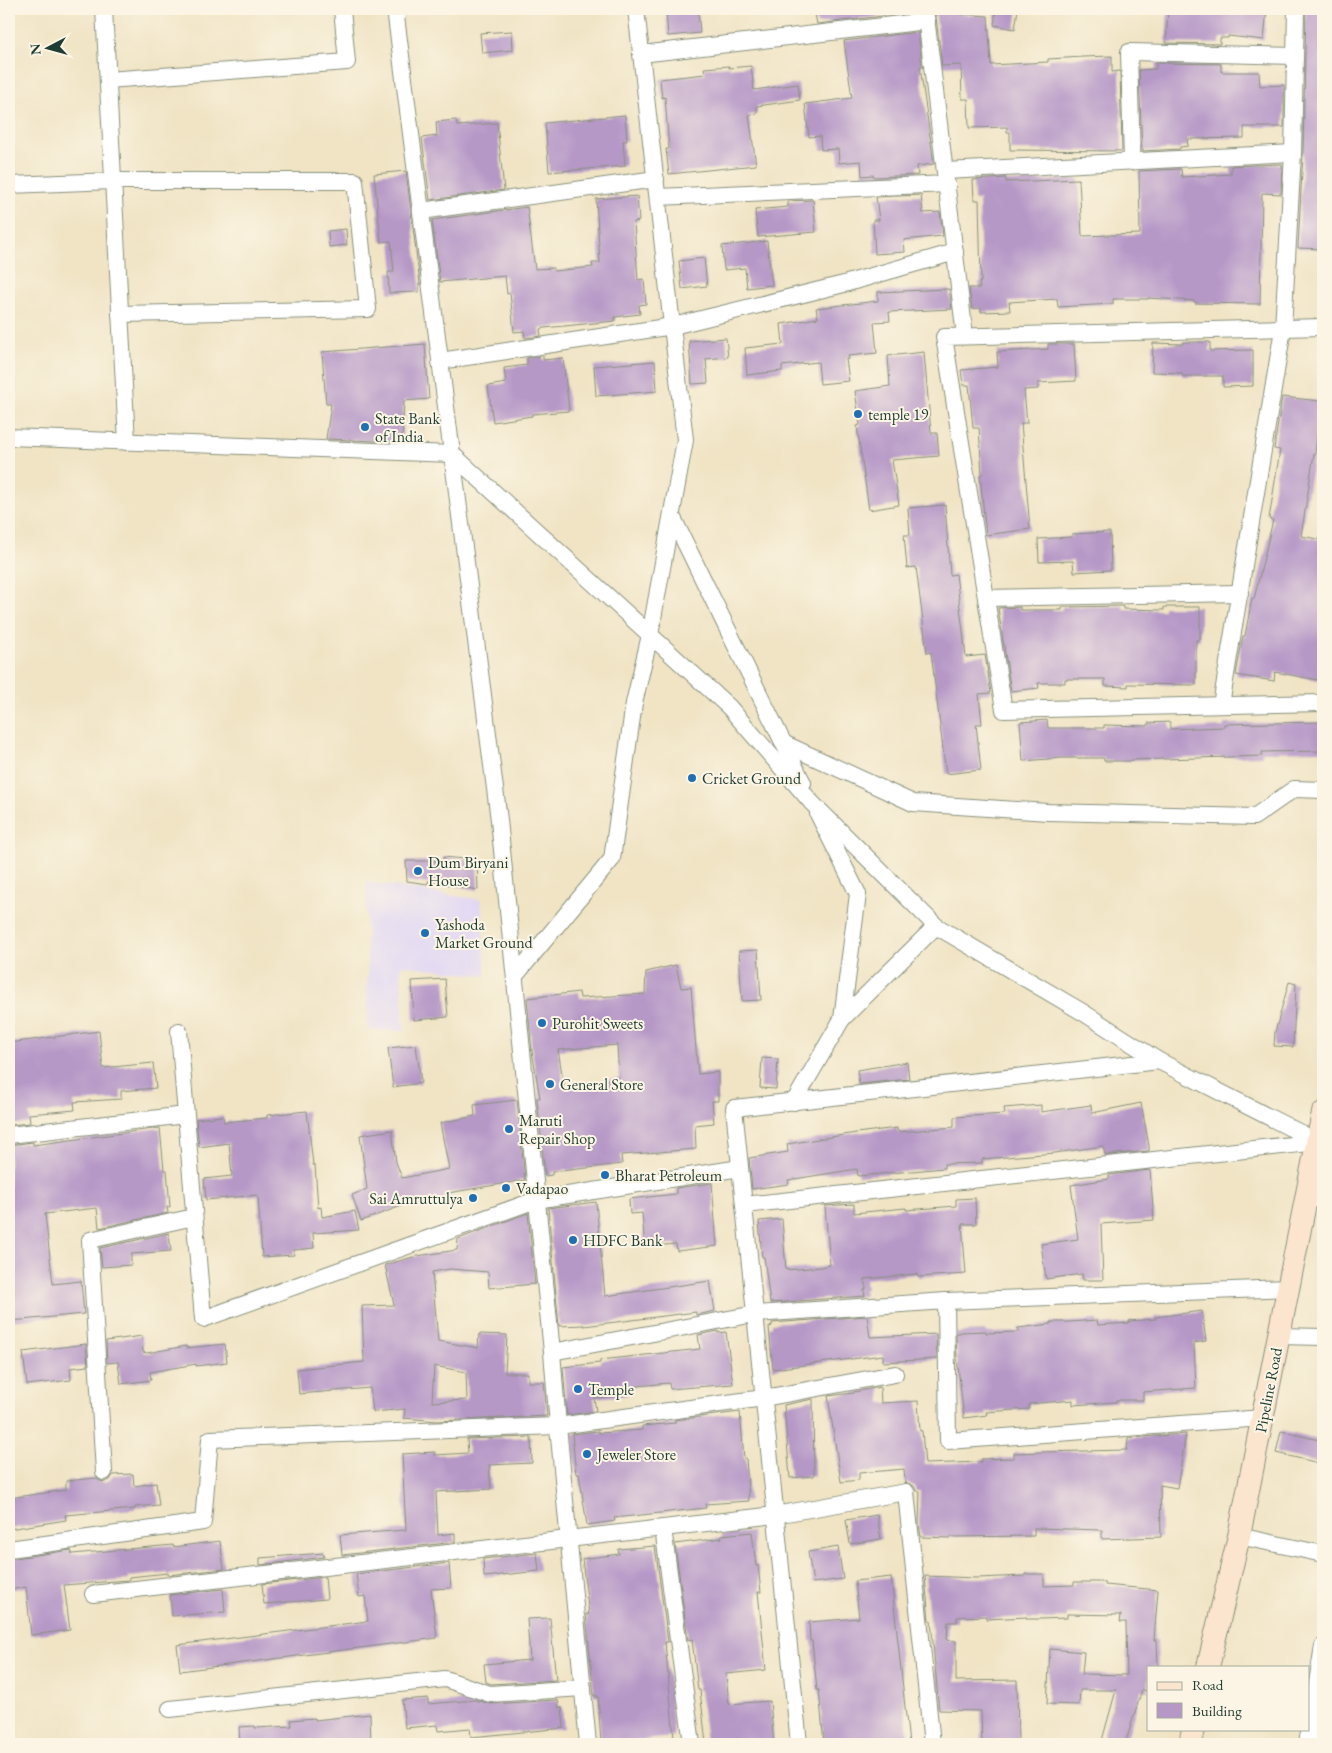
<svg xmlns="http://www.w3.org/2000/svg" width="1332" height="1753" font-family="'EB Garamond',serif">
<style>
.built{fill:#dfd5f5}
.building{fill:#b698c7;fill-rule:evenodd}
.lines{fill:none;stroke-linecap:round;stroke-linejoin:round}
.minor-casing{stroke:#88907c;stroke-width:18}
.secondary-casing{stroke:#88907c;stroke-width:24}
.minor{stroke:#fff;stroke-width:16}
.secondary{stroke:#fce5cf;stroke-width:22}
.poi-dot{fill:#1f6fb2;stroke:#fcf5e5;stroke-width:2}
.labels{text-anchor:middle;stroke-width:4;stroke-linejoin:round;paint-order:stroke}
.poi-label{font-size:16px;fill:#1f3d34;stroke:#fcf5e5;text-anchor:start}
.street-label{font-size:16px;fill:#1f3d34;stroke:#fcf5e5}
</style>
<rect width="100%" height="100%" fill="#fcf5e5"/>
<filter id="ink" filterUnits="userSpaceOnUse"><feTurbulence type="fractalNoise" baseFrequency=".02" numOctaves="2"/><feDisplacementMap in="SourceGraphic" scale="10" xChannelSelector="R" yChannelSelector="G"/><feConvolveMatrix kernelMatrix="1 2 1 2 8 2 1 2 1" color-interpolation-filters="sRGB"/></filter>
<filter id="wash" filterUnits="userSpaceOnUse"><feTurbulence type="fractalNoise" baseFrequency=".0096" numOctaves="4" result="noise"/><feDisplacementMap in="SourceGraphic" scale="20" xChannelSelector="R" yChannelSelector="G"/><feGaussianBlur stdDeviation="1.12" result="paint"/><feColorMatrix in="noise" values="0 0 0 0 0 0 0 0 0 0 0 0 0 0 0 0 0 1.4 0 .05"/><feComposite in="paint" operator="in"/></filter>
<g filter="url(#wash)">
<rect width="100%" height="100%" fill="#f0e4c5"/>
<polygon class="built" points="366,882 481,900 486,976 401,965 404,1031 368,1030"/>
<g id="blocks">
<g class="building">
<polygon points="698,9 700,33 668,36 666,12"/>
<polygon points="814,9 915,9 915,12 817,24"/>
<polygon points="935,9 961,9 961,14 988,16 991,65 1048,62 1048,59 1083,57 1112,56 1112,72 1120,71 1122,151 1010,150 1010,132 1007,132 1007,127 969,128 968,99 962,99 961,65 942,66"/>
<polygon points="996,9 1018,9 1015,29 994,25"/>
<polygon points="1168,9 1186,9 1186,11 1238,13 1238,9 1267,9 1264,40 1228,36 1228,38 1220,38 1220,44 1166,43"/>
<polygon points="1306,9 1323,9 1323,111 1322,139 1323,139 1323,249 1298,248 1303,153"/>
<polygon points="512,31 513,50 482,53 480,33"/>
<polygon points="918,32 922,67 920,67 934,164 917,166 918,175 874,177 873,175 862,176 861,161 839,163 838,149 821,150 820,136 809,137 805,104 852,98 844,41"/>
<polygon points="1156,63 1221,64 1221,72 1259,72 1260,86 1284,85 1284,127 1244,127 1244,138 1187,139 1188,146 1180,147 1180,149 1142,151 1139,70 1156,69"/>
<polygon points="729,66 729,68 751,66 754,90 798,84 800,100 757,106 757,114 749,115 756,165 669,174 666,149 669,149 665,97 662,98 660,79 705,74 704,68"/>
<polygon points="625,115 627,141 623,141 625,166 549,172 545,123"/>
<polygon points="456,120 457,126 497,123 504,190 430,200 422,138 437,136 436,122"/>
<polygon points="1282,164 1281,194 1262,193 1260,304 1195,303 1195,301 1148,298 1148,299 1113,299 1113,304 1058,307 1057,299 1009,302 1010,311 981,312 981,308 972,309 969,288 980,288 979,282 981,282 979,200 974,200 973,180 1006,178 1006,182 1079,179 1082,236 1140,234 1139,171 1181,169 1182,177 1231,174 1231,166"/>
<polygon points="406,171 420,284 419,284 419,292 389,293 388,272 394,272 391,241 381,242 374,174"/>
<polygon points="921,195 923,213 940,212 943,236 904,240 905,252 875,254 873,220 879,220 876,197"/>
<polygon points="637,196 639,221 634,222 638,280 644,279 646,304 639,305 640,314 615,317 615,321 544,328 540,329 541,336 525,338 524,331 514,332 510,293 507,294 505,276 440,282 432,220 527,207 535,269 553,268 554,271 593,267 592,263 600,263 596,199"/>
<polygon points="813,200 816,232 758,237 755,210 788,207 788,201"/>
<polygon points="346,229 347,245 329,247 328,231"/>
<polygon points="767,241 772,285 747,288 745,268 724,270 722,246"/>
<polygon points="704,258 707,286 682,289 679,261"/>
<polygon points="949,289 952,309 889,312 890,321 874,322 877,353 848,356 849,359 846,359 849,381 820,384 818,362 782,366 782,371 747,375 745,348 783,344 781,324 818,318 816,308 878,301 878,292"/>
<polygon points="726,338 728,357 706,359 708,383 692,384 689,341"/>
<polygon points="1183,342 1210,342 1210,351 1253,350 1253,386 1223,387 1223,376 1182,376 1182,373 1152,372 1153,343 1183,344"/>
<polygon points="425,344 429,399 404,401 402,442 326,439 331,404 326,404 322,352"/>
<polygon points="1048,344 1074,344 1076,381 1038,383 1038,389 1024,390 1027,423 1021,423 1030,529 986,535 980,475 982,474 979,428 973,428 969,385 963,385 961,370 998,367 997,352 1048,349"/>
<polygon points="924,352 931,433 937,433 939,456 892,460 899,505 869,510 857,426 860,425 855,391 890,386 888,356"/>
<polygon points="543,356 543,360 563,358 569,411 532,414 532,416 493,422 488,386 506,383 504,368 527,365 527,358"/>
<polygon points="655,361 657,391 596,396 594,366"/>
<polygon points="1282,397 1321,401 1315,454 1314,454 1301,536 1323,540 1323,681 1275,672 1274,681 1236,675 1243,636 1245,636 1252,598 1254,599 1273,520 1269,519 1280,450 1274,449"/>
<polygon points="945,505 950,575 956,574 966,657 985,655 991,693 979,694 982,724 976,724 981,770 946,774 931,652 927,653 916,567 907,568 904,535 910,535 908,508"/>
<polygon points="1110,532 1111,570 1074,572 1073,561 1039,562 1038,539 1072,537 1072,534"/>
<polygon points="1123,606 1123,609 1164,610 1164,607 1200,607 1200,640 1196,640 1196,685 1128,684 1128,687 1105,686 1105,679 1065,679 1065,683 1038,683 1039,688 1011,691 998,608 1020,607 1020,610 1062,610 1062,607"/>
<polygon points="1047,720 1048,728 1104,728 1104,725 1148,726 1148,723 1170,722 1170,729 1224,727 1224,724 1323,722 1323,751 1262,752 1262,756 1131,760 1131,761 1104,761 1104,758 1061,758 1023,761 1020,722"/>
<polygon points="443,857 477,860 478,890 428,881 428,884 407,881 406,861 443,861"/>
<polygon points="758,950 761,1000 742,1001 739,951"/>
<path d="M 676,965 L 681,988 L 691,987 L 698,1074 L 718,1072 L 718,1101 L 712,1101 L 714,1123 L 695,1125 L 696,1149 L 621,1155 L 622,1164 L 552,1172 L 552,1175 L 545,1176 L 537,1098 L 540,1098 L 532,1051 L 527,998 L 579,992 L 580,998 L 645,994 L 646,972 ZM 617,1045 L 619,1078 L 564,1086 L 558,1050 Z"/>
<polygon points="445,979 448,1017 414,1020 412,981"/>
<polygon points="1289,982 1296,984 1293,1047 1274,1046 1275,1032"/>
<polygon points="99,1031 103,1068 153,1063 156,1088 121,1091 121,1099 74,1102 75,1110 29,1114 30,1123 9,1125 9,1043"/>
<polygon points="416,1045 421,1083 393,1087 388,1048"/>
<polygon points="762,1058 778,1059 776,1089 760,1088"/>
<polygon points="907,1062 909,1079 859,1084 857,1070"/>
<polygon points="517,1100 525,1180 448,1193 449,1198 416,1205 415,1201 361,1221 352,1195 367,1189 360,1135 392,1130 396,1162 402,1178 449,1169 440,1123 475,1116 474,1105"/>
<polygon points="1141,1103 1149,1146 1149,1151 1105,1155 1103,1146 1055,1153 982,1159 982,1163 944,1164 944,1168 858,1176 857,1169 788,1180 789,1184 752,1189 749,1158 788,1152 787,1144 856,1133 897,1128 898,1132 954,1127 954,1117 1005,1114 1004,1108 1041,1105 1041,1112 1091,1105 1092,1113"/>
<polygon points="307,1111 313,1165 315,1165 318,1208 321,1207 322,1217 355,1211 359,1230 313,1233 314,1248 294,1250 294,1255 262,1257 258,1195 206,1200 204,1179 232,1176 229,1143 199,1147 196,1119 223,1116 224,1122 267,1118 267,1115"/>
<polygon points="160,1128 164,1170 167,1170 170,1207 167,1207 168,1213 99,1228 97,1208 45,1214 53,1284 81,1281 84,1314 11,1321 9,1301 9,1145 33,1142 33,1145"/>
<polygon points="1150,1170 1154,1220 1101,1224 1103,1280 1083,1280 1082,1274 1046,1279 1041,1244 1078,1239 1071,1185 1109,1179 1109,1175"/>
<polygon points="712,1183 717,1246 677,1251 676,1244 645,1247 642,1213 630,1214 629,1199 676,1194 676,1188"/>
<polygon points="975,1198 976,1224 962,1224 966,1274 918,1277 917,1274 865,1279 866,1289 864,1290 865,1296 770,1303 764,1257 762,1257 759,1221 782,1219 786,1270 821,1267 830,1265 825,1206 854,1204 854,1213 906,1208 906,1210 956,1206 956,1199"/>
<polygon points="596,1202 605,1296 710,1281 715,1311 696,1315 696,1312 584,1326 584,1325 559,1326 548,1208"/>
<path d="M 528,1213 L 535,1284 L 489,1288 L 488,1272 L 450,1269 L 432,1272 L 438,1341 L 478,1348 L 479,1334 L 507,1335 L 505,1373 L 528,1373 L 528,1382 L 544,1382 L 547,1416 L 437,1421 L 404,1418 L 405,1409 L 373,1412 L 370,1388 L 299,1394 L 297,1369 L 364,1362 L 362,1306 L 394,1305 L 385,1265 L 417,1256 L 457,1250 L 458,1239 ZM 434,1366 L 466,1372 L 467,1400 L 432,1402 Z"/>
<polygon points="169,1233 171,1251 131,1254 131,1265 102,1267 100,1248"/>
<polygon points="1202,1311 1206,1341 1194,1343 1196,1388 1143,1392 1143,1400 1116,1400 1116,1402 1073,1405 1073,1400 1029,1404 1029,1409 986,1412 987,1415 964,1418 957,1358 956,1333 960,1333 960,1332 986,1331 986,1333 1018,1332 1018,1328 1051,1324 1051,1322 1069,1322 1097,1320 1098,1325 1129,1323 1129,1321 1156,1319 1155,1317"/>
<polygon points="867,1316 870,1337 936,1334 937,1359 883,1362 883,1355 773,1369 769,1327 772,1326 772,1323"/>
<polygon points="718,1331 718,1333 726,1332 733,1384 670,1389 669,1383 627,1387 628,1395 594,1398 596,1411 567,1415 563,1367 600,1363 600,1360 700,1349 698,1335"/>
<polygon points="142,1336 143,1352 147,1353 186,1346 186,1348 225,1344 227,1362 196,1366 196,1364 150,1372 151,1380 121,1384 118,1362 107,1363 106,1341"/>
<polygon points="86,1344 88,1366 70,1368 71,1380 27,1385 23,1352"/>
<polygon points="880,1387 881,1403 918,1401 920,1431 922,1431 925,1464 981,1462 981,1459 1014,1458 1014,1453 1041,1452 1127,1450 1128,1438 1186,1434 1177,1488 1160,1485 1161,1537 1102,1539 1102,1530 1034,1528 1034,1536 950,1537 950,1538 921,1537 919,1523 920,1491 916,1491 914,1486 905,1482 904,1469 859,1473 859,1480 841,1482 828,1396 854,1393 854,1392"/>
<polygon points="813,1399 814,1476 790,1478 784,1405"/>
<polygon points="740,1412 744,1458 746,1458 749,1501 705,1504 706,1508 614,1518 615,1521 587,1525 579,1474 576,1474 572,1434 598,1431 599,1433 642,1430 642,1426 675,1423 675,1420"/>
<polygon points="1281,1431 1323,1441 1323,1464 1276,1453"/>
<polygon points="531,1437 532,1463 489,1465 491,1489 436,1492 438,1535 455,1533 455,1542 342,1555 340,1535 406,1530 402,1454 435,1452 435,1455 468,1453 467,1439"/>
<polygon points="133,1474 134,1486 156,1483 159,1505 135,1507 135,1509 65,1515 66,1520 9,1529 9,1498 66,1490 66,1481 96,1478 100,1481 105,1482 110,1480 113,1475"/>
<polygon points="877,1515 881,1539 850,1544 846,1520"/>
<polygon points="752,1532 756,1566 758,1565 761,1592 758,1592 766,1670 726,1674 729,1704 770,1701 774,1744 706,1744 700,1690 698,1690 692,1639 688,1640 675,1544 722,1538 721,1535"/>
<polygon points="220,1541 224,1569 168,1575 168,1573 129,1577 129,1580 64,1585 70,1630 31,1635 26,1587 9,1590 9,1559 71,1550 72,1554 173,1545 173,1547"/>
<polygon points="655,1546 668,1642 665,1642 674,1737 632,1741 632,1744 601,1744 598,1696 594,1696 586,1614 589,1614 582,1559 619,1554 618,1549"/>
<polygon points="838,1547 843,1579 813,1583 808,1552"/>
<polygon points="323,1553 324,1557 260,1565 260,1558"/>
<polygon points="537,1553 539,1571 484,1577 483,1559"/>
<polygon points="449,1563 451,1588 431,1589 437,1638 180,1671 177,1645 368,1621 365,1596 359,1597 356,1574"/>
<polygon points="1025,1574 1044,1574 1044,1586 1074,1585 1074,1582 1105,1582 1105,1585 1158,1590 1154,1640 1157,1640 1158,1667 1148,1667 1148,1691 1142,1690 1125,1744 1101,1744 1116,1690 1080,1690 1079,1705 1047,1704 1050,1649 1084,1652 1082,1674 1127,1675 1126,1622 1120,1622 1121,1615 1067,1614 1067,1618 1040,1619 1027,1619 1027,1617 986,1619 986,1616 957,1617 957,1622 948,1622 947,1640 956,1641 956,1681 1017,1680 1018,1744 982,1744 981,1711 939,1710 931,1621 929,1620 925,1576 977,1578 1025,1576"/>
<polygon points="325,1577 327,1599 264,1604 262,1584"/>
<polygon points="891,1577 909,1744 824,1744 819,1690 817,1690 812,1641 810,1641 809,1622 859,1618 855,1581"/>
<polygon points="223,1589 225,1612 172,1616 170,1595"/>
<polygon points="550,1618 556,1680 491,1684 486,1682 484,1664 530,1660 527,1619"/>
<polygon points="428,1698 428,1704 475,1700 491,1704 558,1700 559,1708 562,1707 564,1728 471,1737 470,1728 438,1731 437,1725 405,1728 402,1700"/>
<polygon points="370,1714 371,1742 344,1744 240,1744 239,1727 255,1726 255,1728 292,1726 291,1720 315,1718 315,1720"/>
</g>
</g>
</g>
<g filter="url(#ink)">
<use href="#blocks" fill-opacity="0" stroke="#88907c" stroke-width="1"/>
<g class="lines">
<g class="minor-casing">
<g id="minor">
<polyline points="104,9 127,442"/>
<polyline points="395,9 499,820 552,1352 558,1426 588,1744"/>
<polyline points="925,9 965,336"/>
<polyline points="641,54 927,21"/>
<polyline points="108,80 347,62 342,9"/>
<polyline points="1132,162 1129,52 1295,56"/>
<polyline points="945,171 1293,153"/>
<polyline points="9,185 113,181 355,181 368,309 120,314"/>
<polyline points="658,197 947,184"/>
<polyline points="421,211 656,179"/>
<polyline points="1323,327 944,337 1004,710 1323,703"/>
<polyline points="440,361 673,326 844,284 955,252"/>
<polyline points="9,437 452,454 729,707 812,803 936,926 1084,1013 1159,1061 1318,1142"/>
<polyline points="672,516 803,783"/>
<polyline points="986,598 1240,593"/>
<polyline points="1221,705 1283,329 1293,153 1296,9"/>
<polyline points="783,743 913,803 1048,812 1254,817 1294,789 1323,790"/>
<polyline points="515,976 612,859 634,703 650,635 685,440 636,9"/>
<polyline points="842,1019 936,926"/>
<polyline points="179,1031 203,1319 536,1200 740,1168"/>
<polyline points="794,1102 842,1019 858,894 818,814"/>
<polyline points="9,1135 186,1115"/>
<polyline points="1306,1199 1323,1199"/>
<polyline points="744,1205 1318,1142"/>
<polyline points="946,1301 1288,1288"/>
<polyline points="1279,1336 1323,1337"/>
<polyline points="552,1352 755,1314 946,1301 948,1441 1263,1418"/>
<polyline points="104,1472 90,1240 194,1217"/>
<polyline points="663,1528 692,1744"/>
<polyline points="1239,1536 1323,1554"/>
<polyline points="9,1549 203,1522 210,1439 558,1426 764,1398 895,1374"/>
<polyline points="93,1594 775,1515 906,1492 932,1744"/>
<polyline points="170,1709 445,1679 490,1694 583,1688"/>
<polyline points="799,1744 734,1108 1159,1061"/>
<polyline points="1307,1744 1323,1646"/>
</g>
</g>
<g class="secondary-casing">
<g id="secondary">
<polyline points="1208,1667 1239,1536 1323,1113"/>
<polyline points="1190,1744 1193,1729"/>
</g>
</g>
<use href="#minor" class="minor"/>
<use href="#secondary" class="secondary"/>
</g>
</g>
<g class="poi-dot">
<circle cx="858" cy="414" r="5"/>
<circle cx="365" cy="427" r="5"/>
<circle cx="692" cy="778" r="5"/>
<circle cx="418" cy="871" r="5"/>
<circle cx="425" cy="933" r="5"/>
<circle cx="542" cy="1023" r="5"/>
<circle cx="550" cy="1084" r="5"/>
<circle cx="509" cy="1129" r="5"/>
<circle cx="605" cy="1175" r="5"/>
<circle cx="506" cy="1188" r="5"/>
<circle cx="473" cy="1198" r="5"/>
<circle cx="573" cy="1240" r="5"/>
<circle cx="578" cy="1389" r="5"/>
<circle cx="587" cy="1454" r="5"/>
</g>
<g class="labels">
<g class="poi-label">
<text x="868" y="420">temple 19</text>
<text x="375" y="424">State Bank<tspan x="375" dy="18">of India</tspan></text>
<text x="702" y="784">Cricket Ground</text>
<text x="428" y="868">Dum Biryani<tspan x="428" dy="18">House</tspan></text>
<text x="435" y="930">Yashoda<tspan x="435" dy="18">Market Ground</tspan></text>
<text x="552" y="1029">Purohit Sweets</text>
<text x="560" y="1090">General Store</text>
<text x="519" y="1126">Maruti<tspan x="519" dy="18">Repair Shop</tspan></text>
<text x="615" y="1181">Bharat Petroleum</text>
<text x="516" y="1194">Vadapao</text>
<text x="463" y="1204" text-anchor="end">Sai Amruttulya</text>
<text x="583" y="1246">HDFC Bank</text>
<text x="588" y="1395">Temple</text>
<text x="597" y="1460">Jeweler Store</text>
</g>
<g class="street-label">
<text transform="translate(1268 1390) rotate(-79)" y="6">Pipeline Road</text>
</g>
</g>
<rect width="1332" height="1753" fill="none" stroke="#fcf5e5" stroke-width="30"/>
<rect x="1147" y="1666" width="162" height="65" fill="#fcf5e5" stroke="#a4ab9e"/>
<rect x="1157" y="1682" width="25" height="8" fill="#fce5cf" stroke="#a4ab9e"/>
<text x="1192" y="1690" font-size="15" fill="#1f3d34">Road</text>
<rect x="1157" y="1703" width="25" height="15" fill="#b698c7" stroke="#a4ab9e"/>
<text x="1192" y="1716" font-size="15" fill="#1f3d34">Building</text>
<g transform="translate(48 48) rotate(264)" stroke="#fcf5e5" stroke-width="4" paint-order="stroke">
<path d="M0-4L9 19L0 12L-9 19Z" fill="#1f3d34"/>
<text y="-8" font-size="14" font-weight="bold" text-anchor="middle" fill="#1f3d34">N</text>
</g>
</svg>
